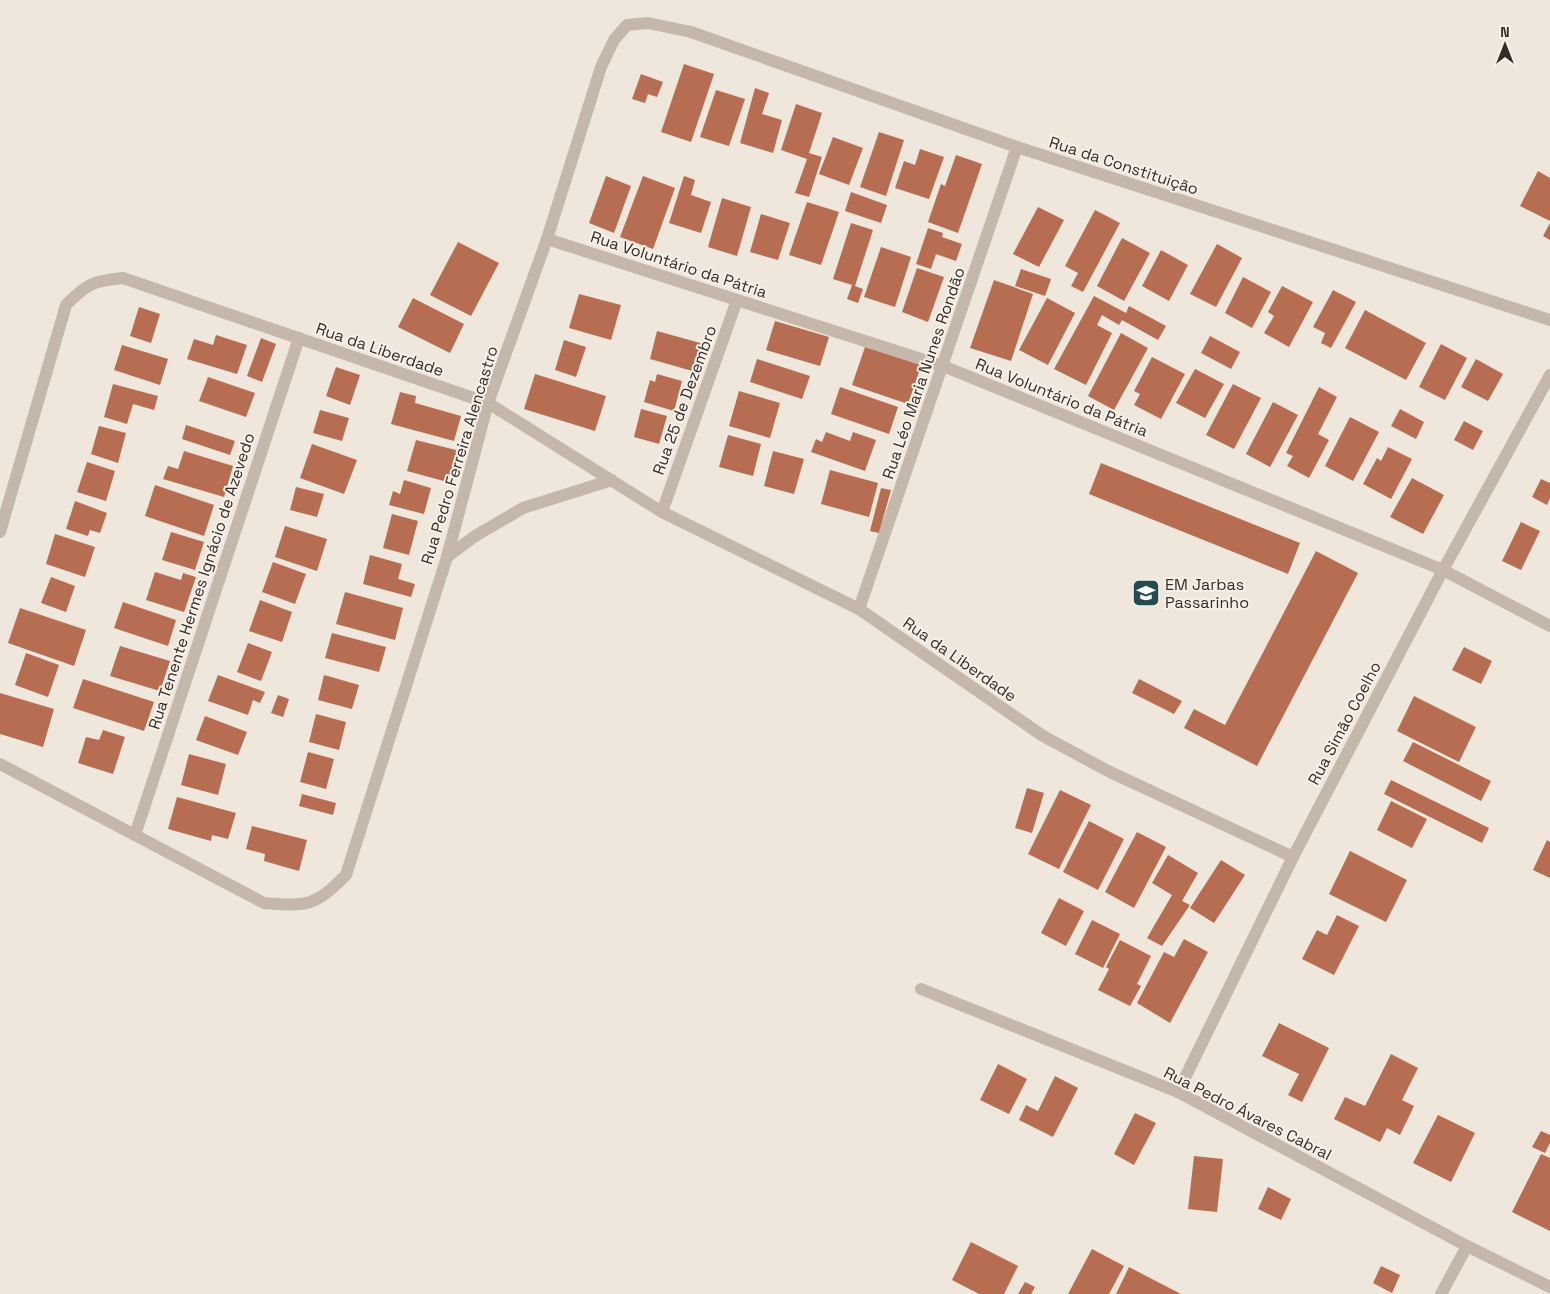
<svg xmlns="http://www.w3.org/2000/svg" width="1550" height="1294" font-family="'Space Grotesk',sans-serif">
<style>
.building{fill:#b76d52}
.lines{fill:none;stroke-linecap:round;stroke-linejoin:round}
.minor{stroke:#c5b7aa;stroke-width:12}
.labels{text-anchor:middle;stroke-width:4;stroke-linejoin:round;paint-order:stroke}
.street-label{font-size:16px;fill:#332c28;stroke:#f7f0e8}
.poi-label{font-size:16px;fill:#332c28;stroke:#f7f0e8;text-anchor:start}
</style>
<rect width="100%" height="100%" fill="#efe6dc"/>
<g class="building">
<polygon points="684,64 714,74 691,142 661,132"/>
<polygon points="641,74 663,82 657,97 648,94 645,103 632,99"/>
<polygon points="755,88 769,93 762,114 782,120 773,153 740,143"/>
<polygon points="716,90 745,99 729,146 700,137"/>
<polygon points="796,104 822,113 809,153 822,157 809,197 795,193 807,159 781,150"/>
<polygon points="879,132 904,140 886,196 860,187"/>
<polygon points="833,137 863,148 849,185 819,174"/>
<polygon points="920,149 944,157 929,199 895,188 904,161 915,165"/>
<polygon points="956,155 982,164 958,233 928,222 941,184 945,186"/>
<polygon points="1538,171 1550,178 1550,221 1520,206"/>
<polygon points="606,176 631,186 614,233 589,223"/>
<polygon points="643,176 675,188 653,249 620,237"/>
<polygon points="684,176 695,180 691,195 711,202 701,233 669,223"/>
<polygon points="851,192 887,205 881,223 845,211"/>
<polygon points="722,198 751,207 737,256 708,247"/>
<polygon points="807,202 839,212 821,265 789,255"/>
<polygon points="1038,207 1064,220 1039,267 1013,254"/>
<polygon points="1095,210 1120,223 1083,292 1071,286 1078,273 1065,266"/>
<polygon points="761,214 790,223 778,260 750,252"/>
<polygon points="851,223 873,230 855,286 863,289 858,303 847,299 852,285 833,279"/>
<polygon points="1550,223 1550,240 1543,236"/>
<polygon points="928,228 943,233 942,237 962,244 956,261 936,254 931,269 916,264"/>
<polygon points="1122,238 1150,253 1124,301 1097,286"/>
<polygon points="458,242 499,263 471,316 430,295"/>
<polygon points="1217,244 1242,258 1216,307 1190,294"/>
<polygon points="881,247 911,257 895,307 864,297"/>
<polygon points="1161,250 1188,265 1169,301 1142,286"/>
<polygon points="917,268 944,277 928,322 902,312"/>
<polygon points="1021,269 1051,279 1045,296 1015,286"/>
<polygon points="1243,277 1271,292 1252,328 1225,313"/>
<polygon points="994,280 1033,294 1011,361 970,348"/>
<polygon points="1282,286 1313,302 1289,347 1264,333 1274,316 1268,312"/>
<polygon points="1333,290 1356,302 1331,348 1321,343 1325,333 1313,327"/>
<polygon points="579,294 621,305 611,340 569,328"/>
<polygon points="1094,296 1126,313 1129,306 1166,326 1158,340 1122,320 1119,325 1102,315 1097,325 1112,333 1086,385 1054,369"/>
<polygon points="413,298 464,324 450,353 398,327"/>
<polygon points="1047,298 1075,313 1048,365 1019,350"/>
<polygon points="139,307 160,314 151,343 130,336"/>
<polygon points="1365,310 1426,343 1406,380 1345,348"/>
<polygon points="775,321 829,337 820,366 766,350"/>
<polygon points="657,331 704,344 696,372 650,359"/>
<polygon points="1121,333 1148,348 1114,410 1088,396"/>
<polygon points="216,335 247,345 237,374 187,359 194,339 213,345"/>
<polygon points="1210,336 1240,352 1231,369 1201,353"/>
<polygon points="261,338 276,344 262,382 247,376"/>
<polygon points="564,340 586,347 576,377 555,370"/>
<polygon points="866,344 922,363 908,404 852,385"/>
<polygon points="1441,344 1467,358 1445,400 1419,387"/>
<polygon points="122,345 168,359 160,385 114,370"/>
<polygon points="1152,357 1185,374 1161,419 1134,405 1140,394 1134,391"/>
<polygon points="757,359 810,376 802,399 750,382"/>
<polygon points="1476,359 1503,374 1488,401 1461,387"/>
<polygon points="336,367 360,375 350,405 326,396"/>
<polygon points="1195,369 1224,384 1205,418 1176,403"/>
<polygon points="535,374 606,396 595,431 524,409"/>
<polygon points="657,374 682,381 674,411 644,402 650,380 655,382"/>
<polygon points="208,377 255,393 246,417 199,401"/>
<polygon points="113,384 158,396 154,410 133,404 127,424 104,417"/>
<polygon points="1233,384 1261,398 1234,449 1206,435"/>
<polygon points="840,387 898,407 889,434 831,414"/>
<polygon points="1319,387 1337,397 1318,434 1329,440 1309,478 1287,466 1293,456 1286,453"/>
<polygon points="739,391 780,403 770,438 729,426"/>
<polygon points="400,392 416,396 415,403 461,416 454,441 391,424"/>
<polygon points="1273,402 1298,415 1270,467 1246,454"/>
<polygon points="641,409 667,416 659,444 634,437"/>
<polygon points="1400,409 1424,422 1416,439 1391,426"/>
<polygon points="320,410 349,418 342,441 313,433"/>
<polygon points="1350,417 1379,432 1353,481 1325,466"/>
<polygon points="1464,421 1483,431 1473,450 1454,440"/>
<polygon points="186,425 235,441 230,455 182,439"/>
<polygon points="99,426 126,433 118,463 91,454"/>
<polygon points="826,432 850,441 853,432 876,440 865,471 811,452 816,439 822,442"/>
<polygon points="728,435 761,444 753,476 719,467"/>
<polygon points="416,440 460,451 451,483 407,471"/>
<polygon points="312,444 357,460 344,494 300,478"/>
<polygon points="1388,447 1412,459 1391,499 1363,484 1377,458 1381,461"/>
<polygon points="184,451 233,466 224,497 163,479 168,466 178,469"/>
<polygon points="773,451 804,459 794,494 764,486"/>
<polygon points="87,462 115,471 106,501 77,492"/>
<polygon points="1101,463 1300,543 1288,574 1089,494"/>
<polygon points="830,470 878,483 869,517 821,504"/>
<polygon points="1412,478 1444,495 1423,534 1390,517"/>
<polygon points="1541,479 1550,483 1550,498 1547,505 1532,497"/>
<polygon points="404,480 431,488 424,514 389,505 393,491 400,494"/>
<polygon points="155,485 214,505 204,536 145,516"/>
<polygon points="296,487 324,494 317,517 290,510"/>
<polygon points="881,488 891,490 879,533 870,531"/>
<polygon points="75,501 107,513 100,533 90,530 88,536 66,529"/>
<polygon points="392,514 418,521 409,555 383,548"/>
<polygon points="1521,522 1540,531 1521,570 1502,561"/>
<polygon points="285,526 327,539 317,571 275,557"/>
<polygon points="171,532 204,542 195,570 162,560"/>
<polygon points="55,534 95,547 85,577 46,564"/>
<polygon points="1316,551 1358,573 1257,766 1184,728 1194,709 1225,725"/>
<polygon points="370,555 402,564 398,579 415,584 411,597 363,584"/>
<polygon points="273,562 306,574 295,604 262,592"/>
<polygon points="155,572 181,580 183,573 196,577 184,612 146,600"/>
<polygon points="51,577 75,586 66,612 41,603"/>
<polygon points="345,592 403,608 395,640 336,624"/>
<polygon points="260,600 292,612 282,642 249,631"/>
<polygon points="123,602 176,620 168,646 114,628"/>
<polygon points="20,608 86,630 74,666 8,643"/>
<polygon points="332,633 386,647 379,672 325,658"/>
<polygon points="248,643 272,652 261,681 237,672"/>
<polygon points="120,646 170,661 160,691 110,676"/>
<polygon points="1464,647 1492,661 1481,684 1452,670"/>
<polygon points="26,653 59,665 48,697 15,685"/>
<polygon points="218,675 265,692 260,703 253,700 248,715 208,701"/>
<polygon points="324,675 359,685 352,709 318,700"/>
<polygon points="83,679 154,702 144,731 73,708"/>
<polygon points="1139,679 1182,701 1174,714 1132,693"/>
<polygon points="0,693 54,709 43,747 0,734"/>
<polygon points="278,695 289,699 283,717 271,713"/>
<polygon points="1414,696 1476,727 1459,762 1397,731"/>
<polygon points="316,714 346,722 339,750 309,742"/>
<polygon points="205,716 247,732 238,755 196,740"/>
<polygon points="103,730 125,737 113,774 78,763 86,737 99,740"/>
<polygon points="1413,742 1491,781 1481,801 1403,761"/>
<polygon points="308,752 334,759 326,789 300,782"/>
<polygon points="189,754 226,764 218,795 181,785"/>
<polygon points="1391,780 1489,828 1482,843 1384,794"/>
<polygon points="1027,788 1044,793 1032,833 1015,828"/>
<polygon points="1060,790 1091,805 1059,869 1028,854"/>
<polygon points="302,794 336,803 333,815 299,806"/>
<polygon points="177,797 236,813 228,839 212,835 211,841 168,829"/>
<polygon points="1391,801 1427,819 1412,848 1377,830"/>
<polygon points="1089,821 1124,839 1098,890 1063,872"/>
<polygon points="252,826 307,840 299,871 264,861 265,854 246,849"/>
<polygon points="1137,832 1166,847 1134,908 1105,892"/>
<polygon points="1547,840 1550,842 1550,878 1533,870"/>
<polygon points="1350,851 1407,880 1386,922 1329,894"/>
<polygon points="1168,855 1198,873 1182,901 1190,905 1162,946 1147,938 1172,895 1152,883"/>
<polygon points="1221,860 1245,875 1214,923 1190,908"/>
<polygon points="1059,898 1084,911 1066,946 1041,933"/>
<polygon points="1337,915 1359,926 1334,975 1302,959 1317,930 1327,935"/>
<polygon points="1092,920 1120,934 1103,968 1075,954"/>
<polygon points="1184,939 1208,952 1170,1023 1137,1003 1164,952 1174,957"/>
<polygon points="1120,940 1151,956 1137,984 1141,986 1130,1006 1098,990 1109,969 1106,967"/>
<polygon points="1279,1023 1329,1048 1302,1102 1288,1095 1299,1074 1262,1056"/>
<polygon points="1391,1054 1418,1068 1402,1100 1414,1106 1400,1135 1387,1128 1380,1142 1334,1119 1345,1097 1365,1106"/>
<polygon points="998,1064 1027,1079 1009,1114 980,1100"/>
<polygon points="1055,1076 1078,1088 1053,1137 1019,1120 1026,1105 1038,1111"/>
<polygon points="1135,1113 1156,1123 1134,1165 1114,1154"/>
<polygon points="1438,1115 1475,1133 1451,1182 1413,1163"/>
<polygon points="1541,1131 1550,1135 1550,1143 1545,1153 1532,1147"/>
<polygon points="1541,1154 1550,1158 1550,1231 1512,1212"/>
<polygon points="1194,1156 1223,1159 1217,1212 1188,1209"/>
<polygon points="1268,1187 1291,1199 1281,1220 1258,1209"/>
<polygon points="971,1242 1018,1266 1004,1294 979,1294 952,1280"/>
<polygon points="1092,1249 1124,1266 1109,1294 1068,1294"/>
<polygon points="1381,1266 1400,1275 1392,1293 1373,1283"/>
<polygon points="1129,1267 1150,1278 1181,1294 1116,1294"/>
<polygon points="1025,1282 1035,1287 1031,1294 1018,1294"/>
</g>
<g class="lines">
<g class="minor">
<polyline points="547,239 943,366 1443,570 1550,626"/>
<polyline points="662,512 737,300"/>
<path d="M 0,532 L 66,305 C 88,283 93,281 123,278 L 488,403 L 662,512 L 859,609 L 1043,736 L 1110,772 L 1293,857"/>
<polyline points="447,557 475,536 523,508 612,480"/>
<polyline points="859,609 1017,147"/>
<path d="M 0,764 L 264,903 C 308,906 314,907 346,875 L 447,557 L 488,403 L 547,239 L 601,67 L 614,40 L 627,25 L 648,23 L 691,32 L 1017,147 L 1550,320"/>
<polyline points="135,835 299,338"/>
<polyline points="921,989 1178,1092 1467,1246 1550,1287"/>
<polyline points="1178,1092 1293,857 1443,570 1550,375"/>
<polyline points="1441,1294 1467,1246"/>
</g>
</g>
<defs>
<g id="school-square" transform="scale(1.4375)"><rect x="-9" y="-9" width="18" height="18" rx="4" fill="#234c50" stroke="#f7f0e8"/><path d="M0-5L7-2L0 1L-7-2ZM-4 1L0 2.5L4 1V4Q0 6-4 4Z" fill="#fff"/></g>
</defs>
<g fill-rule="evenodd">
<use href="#school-square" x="1146" y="593"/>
</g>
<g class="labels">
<g class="street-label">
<text transform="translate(1124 165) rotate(18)" y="6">Rua da Constituição</text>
<text transform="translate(679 264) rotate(18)" y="6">Rua Voluntário da Pátria</text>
<text transform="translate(380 349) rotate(19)" y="6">Rua da Liberdade</text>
<text transform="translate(923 373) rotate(-71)" y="6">Rua Léo Maria Nunes Rondão</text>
<text transform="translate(1062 397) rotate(22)" y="6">Rua Voluntário da Pátria</text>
<text transform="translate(684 400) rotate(-70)" y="6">Rua 25 de Dezembro</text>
<text transform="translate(459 455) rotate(-73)" y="6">Rua Pedro Ferreira Alencastro</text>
<text transform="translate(201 581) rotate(-72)" y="6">Rua Tenente Hermes Ignácio de Azevedo</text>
<text transform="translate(960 659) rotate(35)" y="6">Rua da Liberdade</text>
<text transform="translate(1344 723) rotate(-62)" y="6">Rua Simão Coelho</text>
<text transform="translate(1248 1113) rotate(27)" y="6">Rua Pedro Ávares Cabral</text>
</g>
<g class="poi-label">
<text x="1165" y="590">EM Jarbas<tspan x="1165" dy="18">Passarinho</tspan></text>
</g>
</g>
<g transform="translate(1505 45)" stroke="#f7f0e8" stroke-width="4" paint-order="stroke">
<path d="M0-4L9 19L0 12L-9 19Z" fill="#332c28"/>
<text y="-8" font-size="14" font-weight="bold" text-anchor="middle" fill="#332c28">N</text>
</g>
</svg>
